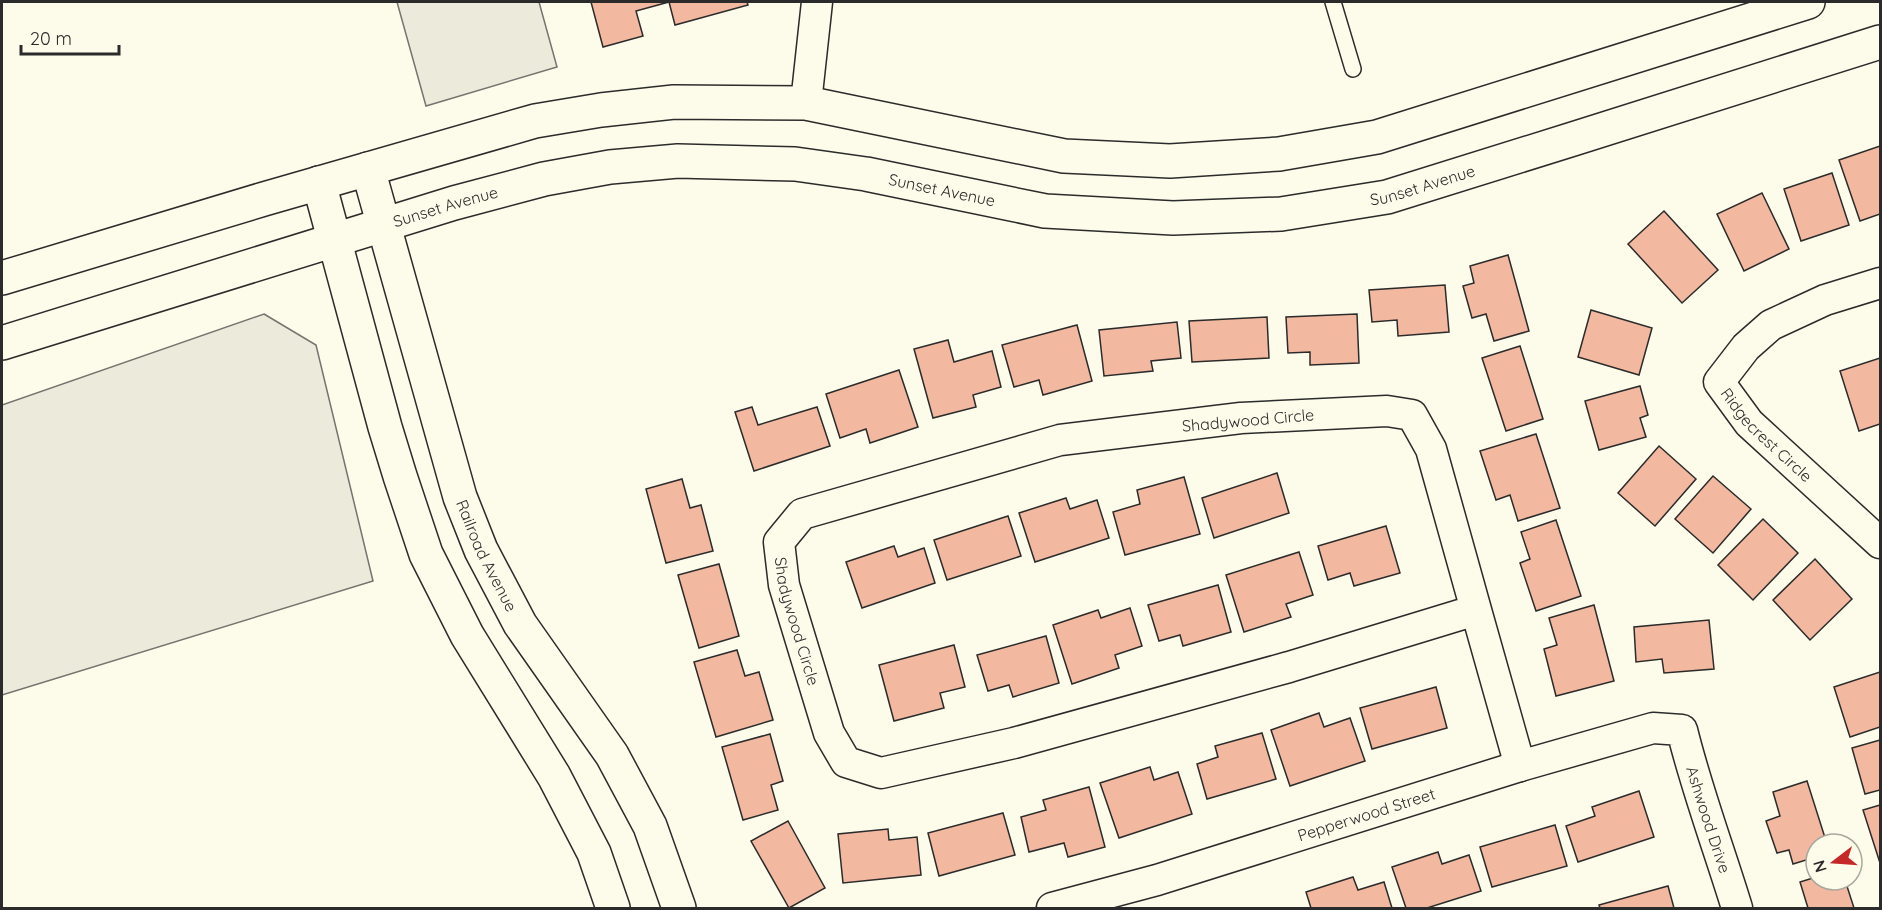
<svg xmlns="http://www.w3.org/2000/svg" width="1882" height="910" font-family="Quicksand,sans-serif">
<style>
.green{fill:#ecebdb;stroke:#74746e;stroke-width:1.5}
.building{fill:#f2b8a0;stroke:#2b2b2b;stroke-width:1.5}
.lines{fill:none;stroke-linecap:round;stroke-linejoin:round}
.lane-casing{stroke:#2b2b2b;stroke-width:18}
.street-casing{stroke:#2b2b2b;stroke-width:33}
.secondary-casing{stroke:#2b2b2b;stroke-width:36}
.lane{stroke:#fdfbea;stroke-width:15}
.street{stroke:#fdfbea;stroke-width:30}
.secondary{stroke:#fdfbea;stroke-width:33}
.labels{text-anchor:middle;stroke-width:4.5;stroke-linejoin:round;paint-order:stroke}
.street-label{font-size:16px;fill:#2b2b2b;stroke:#fdfbea}
</style>
<rect width="100%" height="100%" fill="#fdfbea"/>
<g class="green">
<polygon points="397,2 539,2 557,67 426,106"/>
<polygon points="264,314 316,345 373,581 2,695 2,405"/>
</g>
<g class="building">
<polygon points="591,2 747,2 748,5 675,25 669,2 636,11 643,36 603,47"/>
<polygon points="1880,146 1880,214 1860,221 1839,160"/>
<polygon points="1832,173 1849,225 1801,241 1784,189"/>
<polygon points="1762,193 1789,249 1744,271 1717,214"/>
<polygon points="1664,211 1718,270 1682,303 1628,244"/>
<polygon points="1508,255 1529,331 1494,341 1486,314 1472,318 1463,286 1474,283 1470,266"/>
<polygon points="1445,285 1449,332 1398,336 1397,320 1372,322 1369,290"/>
<polygon points="1591,310 1652,328 1639,375 1578,357"/>
<polygon points="1357,314 1359,363 1310,365 1310,352 1288,353 1286,317"/>
<polygon points="1267,317 1269,358 1192,362 1189,321"/>
<polygon points="1177,322 1181,358 1151,361 1153,371 1104,376 1099,330"/>
<polygon points="1077,325 1092,381 1043,395 1039,380 1014,387 1002,345"/>
<polygon points="948,340 954,362 992,351 1001,387 973,395 976,407 933,418 914,349"/>
<polygon points="1520,346 1543,419 1506,431 1482,358"/>
<polygon points="1880,358 1880,424 1859,431 1840,371"/>
<polygon points="899,370 918,427 870,443 866,429 840,438 826,394"/>
<polygon points="1640,386 1648,415 1640,418 1646,437 1599,450 1585,401"/>
<polygon points="752,407 758,425 817,407 830,446 754,471 735,412"/>
<polygon points="1536,434 1560,508 1518,521 1510,495 1496,500 1480,451"/>
<polygon points="1659,446 1696,479 1655,526 1618,493"/>
<polygon points="1277,473 1289,513 1214,538 1202,498"/>
<polygon points="1713,476 1751,509 1713,553 1675,519"/>
<polygon points="1184,477 1200,534 1125,555 1113,512 1140,504 1137,490"/>
<polygon points="682,479 690,508 701,505 713,551 666,563 646,489"/>
<polygon points="1066,498 1070,509 1097,500 1109,538 1035,562 1019,513"/>
<polygon points="1008,516 1021,556 947,580 934,540"/>
<polygon points="1763,519 1798,553 1753,600 1718,565"/>
<polygon points="1556,520 1581,596 1536,611 1520,563 1530,559 1521,532"/>
<polygon points="1386,526 1400,573 1354,586 1350,573 1328,580 1318,546"/>
<polygon points="894,546 898,557 924,548 935,583 862,608 846,562"/>
<polygon points="1299,552 1313,595 1286,604 1291,617 1244,632 1226,575"/>
<polygon points="1815,559 1852,599 1810,640 1773,600"/>
<polygon points="719,564 739,636 699,648 678,575"/>
<polygon points="1218,585 1231,632 1183,646 1180,635 1159,641 1148,605"/>
<polygon points="1594,605 1614,681 1556,696 1544,649 1557,645 1549,618"/>
<polygon points="1130,608 1142,646 1115,655 1119,668 1072,684 1053,625 1098,610 1101,618"/>
<polygon points="1709,620 1714,669 1664,673 1662,659 1636,662 1634,627"/>
<polygon points="1046,636 1059,683 1013,697 1009,685 988,691 977,655"/>
<polygon points="954,645 965,687 940,693 944,708 894,721 879,665"/>
<polygon points="737,650 745,676 759,672 773,720 716,737 694,662"/>
<polygon points="1880,672 1880,727 1850,737 1834,687"/>
<polygon points="1436,687 1447,728 1372,749 1360,708"/>
<polygon points="1319,713 1324,727 1350,718 1365,761 1290,786 1271,730"/>
<polygon points="1262,733 1276,779 1207,799 1197,764 1218,757 1215,746"/>
<polygon points="770,734 783,781 771,785 778,810 743,820 722,747"/>
<polygon points="1880,740 1880,790 1865,794 1852,748"/>
<polygon points="1150,767 1154,780 1178,772 1192,814 1119,838 1100,783"/>
<polygon points="1807,781 1827,844 1816,844 1816,857 1793,864 1789,850 1777,853 1766,821 1780,816 1773,792"/>
<polygon points="1089,787 1105,847 1068,857 1064,843 1029,852 1021,817 1046,810 1043,800"/>
<polygon points="1639,791 1654,837 1578,862 1566,826 1595,816 1592,807"/>
<polygon points="1880,805 1880,863 1863,810"/>
<polygon points="1003,813 1015,855 939,876 928,833"/>
<polygon points="788,821 825,888 789,908 751,841"/>
<polygon points="1555,825 1567,866 1492,887 1480,847"/>
<polygon points="888,829 889,840 917,837 921,875 843,883 838,834"/>
<polygon points="1438,852 1442,864 1469,855 1481,891 1427,908 1406,908 1392,867"/>
<polygon points="1353,877 1358,890 1384,882 1392,908 1311,908 1306,892"/>
<polygon points="1816,877 1816,880 1845,880 1854,908 1805,908 1808,908 1800,882"/>
<polygon points="1668,886 1674,908 1600,908 1599,905"/>
</g>
<g class="lines">
<g class="lane-casing">
<polyline id="lane" points="1333,2 1353,69"/>
</g>
<g class="street-casing">
<g id="street">
<polyline points="806,103 817,2"/>
<path id="s1" d="M 1880,283 L 1825,300 L 1771,325 L 1746,347 L 1719,382 L 1749,423 L 1880,543"/>
<path id="s2" d="M 1476,610 L 1431,449 L 1412,415 L 1387,411 L 1241,418 L 1060,440 L 802,514 L 779,542 L 784,585 L 829,733 L 846,762 L 881,773 L 1014,743 L 1289,667 L 1476,610 L 1520,766"/>
<path id="s3" d="M 1052,908 L 1157,880 L 1520,766 L 1653,728 L 1682,730 C 1697,791 1719,849 1737,908"/>
</g>
</g>
<g class="secondary-casing">
<g id="secondary">
<path id="s4" d="M 368,169 L 460,497 L 481,550 L 520,624 L 612,755 L 650,826 L 679,908"/>
<polyline points="319,183 385,427 400,476 426,554 467,635 554,776 594,853 613,908"/>
<polyline points="2,278 264,199 535,121 601,110 674,102 806,103 1064,156 1170,161 1279,154 1377,137 1808,2"/>
<path id="s5" d="M 2,343 L 454,203 L 544,179 L 610,167 L 678,161 L 795,164 L 866,174 L 1045,211 L 1173,218 L 1281,214 L 1387,197 L 1573,139 L 1880,42"/>
</g>
</g>
<use href="#lane" class="lane"/>
<use href="#street" class="street"/>
<use href="#secondary" class="secondary"/>
</g>
<g class="labels">
<g class="street-label">
<text dy="6" stroke="none"><textPath href="#s5" startOffset="1454">Sunset Avenue</textPath></text>
<text dy="6" stroke="none"><textPath href="#s5" startOffset="968">Sunset Avenue</textPath></text>
<text dy="6" stroke="none"><textPath href="#s5" startOffset="464">Sunset Avenue</textPath></text>
<text transform="translate(1248 420) rotate(-5)" y="6">Shadywood Circle</text>
<text dy="6" stroke="none"><textPath href="#s1" startOffset="266">Ridgecrest Circle</textPath></text>
<text dy="6" stroke="none"><textPath href="#s4" startOffset="405">Railroad Avenue</textPath></text>
<text dy="6" stroke="none"><textPath href="#s2" startOffset="946">Shadywood Circle</textPath></text>
<text dy="6" stroke="none"><textPath href="#s3" startOffset="328">Pepperwood Street</textPath></text>
<text dy="6" stroke="none"><textPath href="#s3" startOffset="750">Ashwood Drive</textPath></text>
</g>
</g>
<rect width="1882" height="910" fill="none" stroke="#2b2b2b" stroke-width="6"/>
<g transform="translate(1834 862) rotate(253)"><circle r="28" fill="#fdfbea" stroke="#a9a89e" stroke-width="1.5"/>
<path d="M0-4.5L10 22L0 15L-10 22Z" fill="#c62828"/>
<text y="-9" font-size="16" font-weight="bold" text-anchor="middle" fill="#2b2b2b">N</text>
</g>
<path d="M21 45v9h98v-9" fill="none" stroke="#2b2b2b" stroke-width="3"/>
<text x="30" y="45" font-size="18" fill="#2b2b2b" stroke="#fdfbea" stroke-width="4.5" paint-order="stroke">20 m</text>
</svg>
